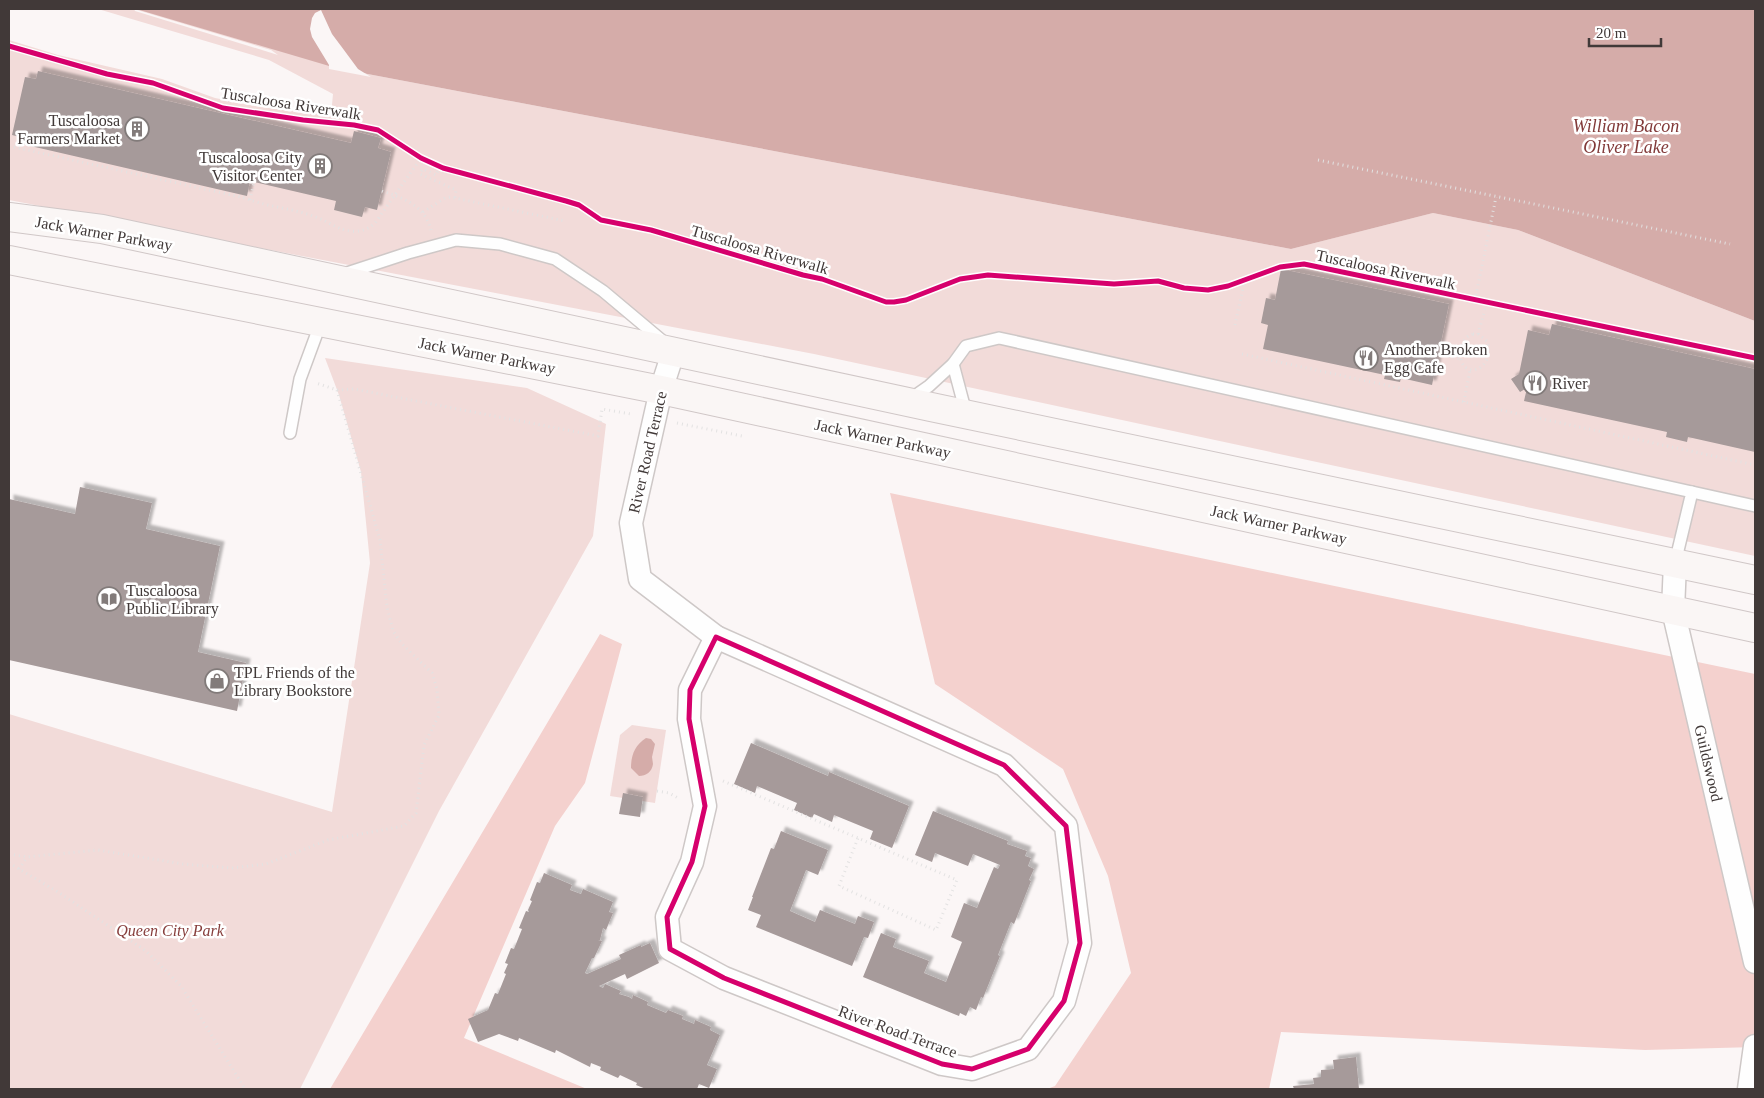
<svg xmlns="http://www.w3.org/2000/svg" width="1764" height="1098" font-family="Georgia,serif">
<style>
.green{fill:#f2dbd9}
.forest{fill:#f4d1ce}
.water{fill:#d5aca9}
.pier{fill:#fbf6f6}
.building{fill:#a69a9a;filter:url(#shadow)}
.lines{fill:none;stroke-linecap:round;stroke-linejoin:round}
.lane-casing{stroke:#cec8c7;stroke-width:14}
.street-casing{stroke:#cec8c7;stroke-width:25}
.primary-casing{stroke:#d0c7c7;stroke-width:30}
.path{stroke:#e3e2e2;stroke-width:3;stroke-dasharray:1 4;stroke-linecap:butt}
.lane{stroke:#fefefe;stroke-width:11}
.street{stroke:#fefefe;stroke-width:22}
.primary{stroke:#faf6f5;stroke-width:28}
.cycleway-casing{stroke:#fff;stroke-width:8}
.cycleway{stroke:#d6006c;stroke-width:5}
.labels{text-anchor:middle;stroke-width:5;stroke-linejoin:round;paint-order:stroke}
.street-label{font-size:16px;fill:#413938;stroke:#fff}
.poi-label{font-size:16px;fill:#413938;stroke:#fff;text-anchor:start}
.park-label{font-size:16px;font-style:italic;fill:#873e3c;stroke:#fff}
.water-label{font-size:18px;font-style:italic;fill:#823a39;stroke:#fff}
</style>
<defs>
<filter id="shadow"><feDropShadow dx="4.5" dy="-4.5" stdDeviation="1" flood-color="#0004"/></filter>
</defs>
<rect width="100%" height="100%" fill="#fbf6f6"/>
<g class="green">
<polygon points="98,9 321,9 336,68 1291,249 1433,213 1518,230 1755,321 1755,556 814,354 9,200 9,40 58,55 162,79 215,98 260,107 331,115 333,94 269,60"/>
<polygon points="325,358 527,388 606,424 593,536 439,811 300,1089 9,1089 9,714 332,812 370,563 361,472 339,395"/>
<polygon points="632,725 666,730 655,803 610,796 620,735"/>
</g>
<g class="forest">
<polygon points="890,493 1755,674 1755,1047 1645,1050 1281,1032 1269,1089 1047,1089 1055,1086 1131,973 1108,876 1063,769 935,684"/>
<polygon points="600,634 622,644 585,783 555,826 464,1038 587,1089 330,1089"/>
</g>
<g class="water">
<polygon points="136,9 1755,9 1755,321 1518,230 1433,213 1291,249 336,68"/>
<path d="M 646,738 L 651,739 L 655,744 L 652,757 L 653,764 C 652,772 646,776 639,776 L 631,768 C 631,755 635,745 646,738 Z"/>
</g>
<g class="pier">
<polygon points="134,9 271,50 278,55 135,11"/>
<polygon points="321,10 332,34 341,46 358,69 371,77 329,69 329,65 312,37 310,29 312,18 315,13"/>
</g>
<g class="building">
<polygon points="38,71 351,143 354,131 381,138 378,148 391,152 377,210 365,207 362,217 334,210 336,201 250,181 247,196 22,144 24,138 12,135 25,77 36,79"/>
<polygon points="1281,269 1449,304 1432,385 1401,378 1400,382 1384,379 1385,375 1263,349 1268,325 1261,323 1266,298 1275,300"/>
<polygon points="1552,324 1755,369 1755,452 1688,437 1687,442 1666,437 1667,432 1524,401 1527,388 1520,392 1511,379 1519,374 1528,330 1549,335"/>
<polygon points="80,487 152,503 146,529 220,546 198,652 246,663 237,711 9,660 9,499 75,514"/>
<polygon points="751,743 828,776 829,772 909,806 892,848 870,839 873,831 834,815 832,822 814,814 812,818 794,810 797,803 757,786 755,793 734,784"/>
<polygon points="623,793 643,797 640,817 619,814"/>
<polygon points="933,811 1008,841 1007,844 1027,851 1025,856 1031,858 1028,866 1034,869 1029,880 1031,881 1014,924 1011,922 998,955 1000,956 983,998 981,997 976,1010 970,1007 966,1016 960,1013 959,1016 863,977 881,933 896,939 893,947 929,961 924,973 946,982 962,942 951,937 964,903 977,908 994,867 998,869 1000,865 973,854 968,866 935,853 932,862 915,855"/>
<polygon points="781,831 828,850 818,875 806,870 790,911 815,922 820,910 855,924 858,916 874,922 868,938 864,937 852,966 756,927 761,915 748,910 753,897 752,897 771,848 774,849"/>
<polygon points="544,873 572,885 570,890 581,894 583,889 613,902 609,912 613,913 606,930 603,928 600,940 598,940 602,941 594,958 592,958 585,973 587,974 621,959 619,955 641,945 641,947 650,943 659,963 627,979 625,974 599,986 603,988 605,984 621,991 619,994 629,997 632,999 633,995 648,1002 647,1005 666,1013 668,1010 683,1016 682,1019 692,1023 694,1024 695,1020 711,1027 710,1030 720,1035 707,1065 717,1069 709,1088 699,1084 697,1089 646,1089 636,1085 637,1083 620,1075 618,1078 600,1070 601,1067 591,1063 590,1067 556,1050 555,1053 519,1038 518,1041 499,1034 478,1042 468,1019 488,1010 495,993 498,994 506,974 504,973 508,964 505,963 511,948 514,949 522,929 519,928 526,911 529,912 528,910 532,901 533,902 530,900 537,882 540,883"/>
<polygon points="1356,1057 1359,1089 1294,1089 1293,1086 1314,1084 1313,1078 1321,1077 1321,1070 1334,1069 1333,1060"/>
</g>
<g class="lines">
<g class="lane-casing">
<g id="lane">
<polyline points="344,274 408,253 456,240 500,244 555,259 603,291 665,343"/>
<polyline points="953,364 966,413"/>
<polyline points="909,400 929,386 953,364 966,346 999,338 1692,492 1675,563"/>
<polyline points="290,433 300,379 321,322"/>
<polyline points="1692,492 1755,506"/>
</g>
</g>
<g class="street-casing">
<g id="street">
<polyline points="674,350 661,390 631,523 640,579 716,637"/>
<polyline points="1675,563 1673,610 1755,962"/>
<polygon points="716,637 1004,765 1066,826 1080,943 1064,1001 1028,1049 972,1069 942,1064 724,978 670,949 667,917 692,862 705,806 689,719 690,690"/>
<polyline points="1749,1089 1755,1046"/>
</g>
</g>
<g class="primary-casing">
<g id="primary">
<polyline points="9,217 102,229 931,407 1755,580"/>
<polyline points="9,260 661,390 1755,628"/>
</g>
</g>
<g class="path">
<path d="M 9,146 L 245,198 C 267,207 291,208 313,216 C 326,220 336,229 350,231 C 360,232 367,230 375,223 L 421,158"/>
<polyline points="1318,160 1730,244"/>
<polyline points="440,167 436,175 423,169 420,174 456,190 455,198"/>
<path d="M 382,191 C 404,198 425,206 431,230"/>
<polyline points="250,200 254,182"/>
<polyline points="423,212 445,198 450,197 565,221"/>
<polyline points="1475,300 1496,197"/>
<polyline points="1235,325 1245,279"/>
<path d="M 1473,334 L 1478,334 L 1487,341 C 1496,375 1455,381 1461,348 C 1463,341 1466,336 1473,334 Z"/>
<polyline points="1478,334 1487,302"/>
<polyline points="1242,354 1755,465"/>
<polyline points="1438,354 1461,359"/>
<polyline points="337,390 354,389 598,436 602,409 631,414"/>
<polyline points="1464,402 1470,370"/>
<polyline points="677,423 742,436"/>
<polyline points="723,781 957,880 936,930 839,886 858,838"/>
<polyline points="657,791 669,793 680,799"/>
<polyline points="9,854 27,857 98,850 183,864 232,868 266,864 328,840 404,826 416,813 424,745 439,715 437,689 432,673 402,644 393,631 387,607 380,540 337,390 316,383"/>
<polyline points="9,863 58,892 146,951 181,986 245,1089"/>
<polyline points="19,869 27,857"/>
</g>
<use href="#lane" class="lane"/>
<use href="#street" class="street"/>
<use href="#primary" class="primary"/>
<g class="cycleway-casing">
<g id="cycleway">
<polyline points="9,46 107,74 153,83 223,108 303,120 354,125 378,130 421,158 443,168 566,201 579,205 601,220 651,230 803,275 822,279 886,302 894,302 906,300 960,279 988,275 1114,284 1158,281 1184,288 1208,290 1228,286 1280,267 1304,264 1755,358"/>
<polygon points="716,637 1004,765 1066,826 1080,943 1064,1001 1028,1049 972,1069 942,1064 724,978 670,949 667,917 692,862 705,806 689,719 690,690"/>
</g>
</g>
<use href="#cycleway" class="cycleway"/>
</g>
<defs>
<g id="building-ring" transform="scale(1.25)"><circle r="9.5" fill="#fff" stroke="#827b7a" stroke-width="1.5"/><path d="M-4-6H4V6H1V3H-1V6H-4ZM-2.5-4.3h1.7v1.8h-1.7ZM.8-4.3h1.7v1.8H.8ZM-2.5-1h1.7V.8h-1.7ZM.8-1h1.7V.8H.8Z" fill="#827b7a"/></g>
<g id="restaurant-ring" transform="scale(1.25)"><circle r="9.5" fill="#fff" stroke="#827b7a" stroke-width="1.5"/><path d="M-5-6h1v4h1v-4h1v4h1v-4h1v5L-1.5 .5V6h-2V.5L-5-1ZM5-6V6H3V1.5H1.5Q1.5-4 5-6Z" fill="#827b7a"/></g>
<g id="library-ring" transform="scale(1.25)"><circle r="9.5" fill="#fff" stroke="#827b7a" stroke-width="1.5"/><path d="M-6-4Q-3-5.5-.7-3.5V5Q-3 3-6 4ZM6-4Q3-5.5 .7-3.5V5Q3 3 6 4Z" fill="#827b7a"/></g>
<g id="shop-ring" transform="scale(1.25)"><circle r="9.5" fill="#fff" stroke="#827b7a" stroke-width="1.5"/><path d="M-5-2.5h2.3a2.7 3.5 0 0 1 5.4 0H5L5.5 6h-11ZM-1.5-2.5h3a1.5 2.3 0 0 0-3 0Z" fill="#827b7a"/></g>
</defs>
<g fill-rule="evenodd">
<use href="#building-ring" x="137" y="129"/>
<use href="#building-ring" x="320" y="166"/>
<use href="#restaurant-ring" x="1366" y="358"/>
<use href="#restaurant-ring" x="1535" y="383"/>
<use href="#library-ring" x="109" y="599"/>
<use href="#shop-ring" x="217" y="681"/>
</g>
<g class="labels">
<g class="street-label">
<text transform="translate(291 103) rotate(9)" y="6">Tuscaloosa Riverwalk</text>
<text transform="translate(104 233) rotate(10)" y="6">Jack Warner Parkway</text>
<text transform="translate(760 249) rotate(16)" y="6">Tuscaloosa Riverwalk</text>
<text transform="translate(1386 269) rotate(12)" y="6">Tuscaloosa Riverwalk</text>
<text transform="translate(487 355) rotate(11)" y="6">Jack Warner Parkway</text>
<text transform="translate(883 438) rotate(12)" y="6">Jack Warner Parkway</text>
<text transform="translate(647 452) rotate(-77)" y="6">River Road Terrace</text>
<text transform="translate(1279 524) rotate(12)" y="6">Jack Warner Parkway</text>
<text transform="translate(1709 763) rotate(77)" y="6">Guildswood</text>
<text transform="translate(898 1031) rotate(20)" y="6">River Road Terrace</text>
</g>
<g class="poi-label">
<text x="120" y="126" text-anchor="end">Tuscaloosa<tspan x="120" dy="18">Farmers Market</tspan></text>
<text x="302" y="163" text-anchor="end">Tuscaloosa City<tspan x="302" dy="18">Visitor Center</tspan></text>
<text x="1384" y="355">Another Broken<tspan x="1384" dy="18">Egg Cafe</tspan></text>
<text x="1552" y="389">River</text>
<text x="126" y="596">Tuscaloosa<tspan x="126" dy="18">Public Library</tspan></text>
<text x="234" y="678">TPL Friends of the<tspan x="234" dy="18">Library Bookstore</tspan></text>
</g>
<g class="park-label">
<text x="170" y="936">Queen City Park</text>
</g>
<g class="water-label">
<text x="1626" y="132">William Bacon<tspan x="1626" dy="21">Oliver Lake</tspan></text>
</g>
</g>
<rect width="1764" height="1098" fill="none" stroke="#413938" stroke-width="20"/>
<path d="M1589 38v8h72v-8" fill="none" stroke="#413938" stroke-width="2.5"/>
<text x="1596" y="38" font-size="15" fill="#413938" stroke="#ffffff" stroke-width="4" paint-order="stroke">20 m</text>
</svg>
